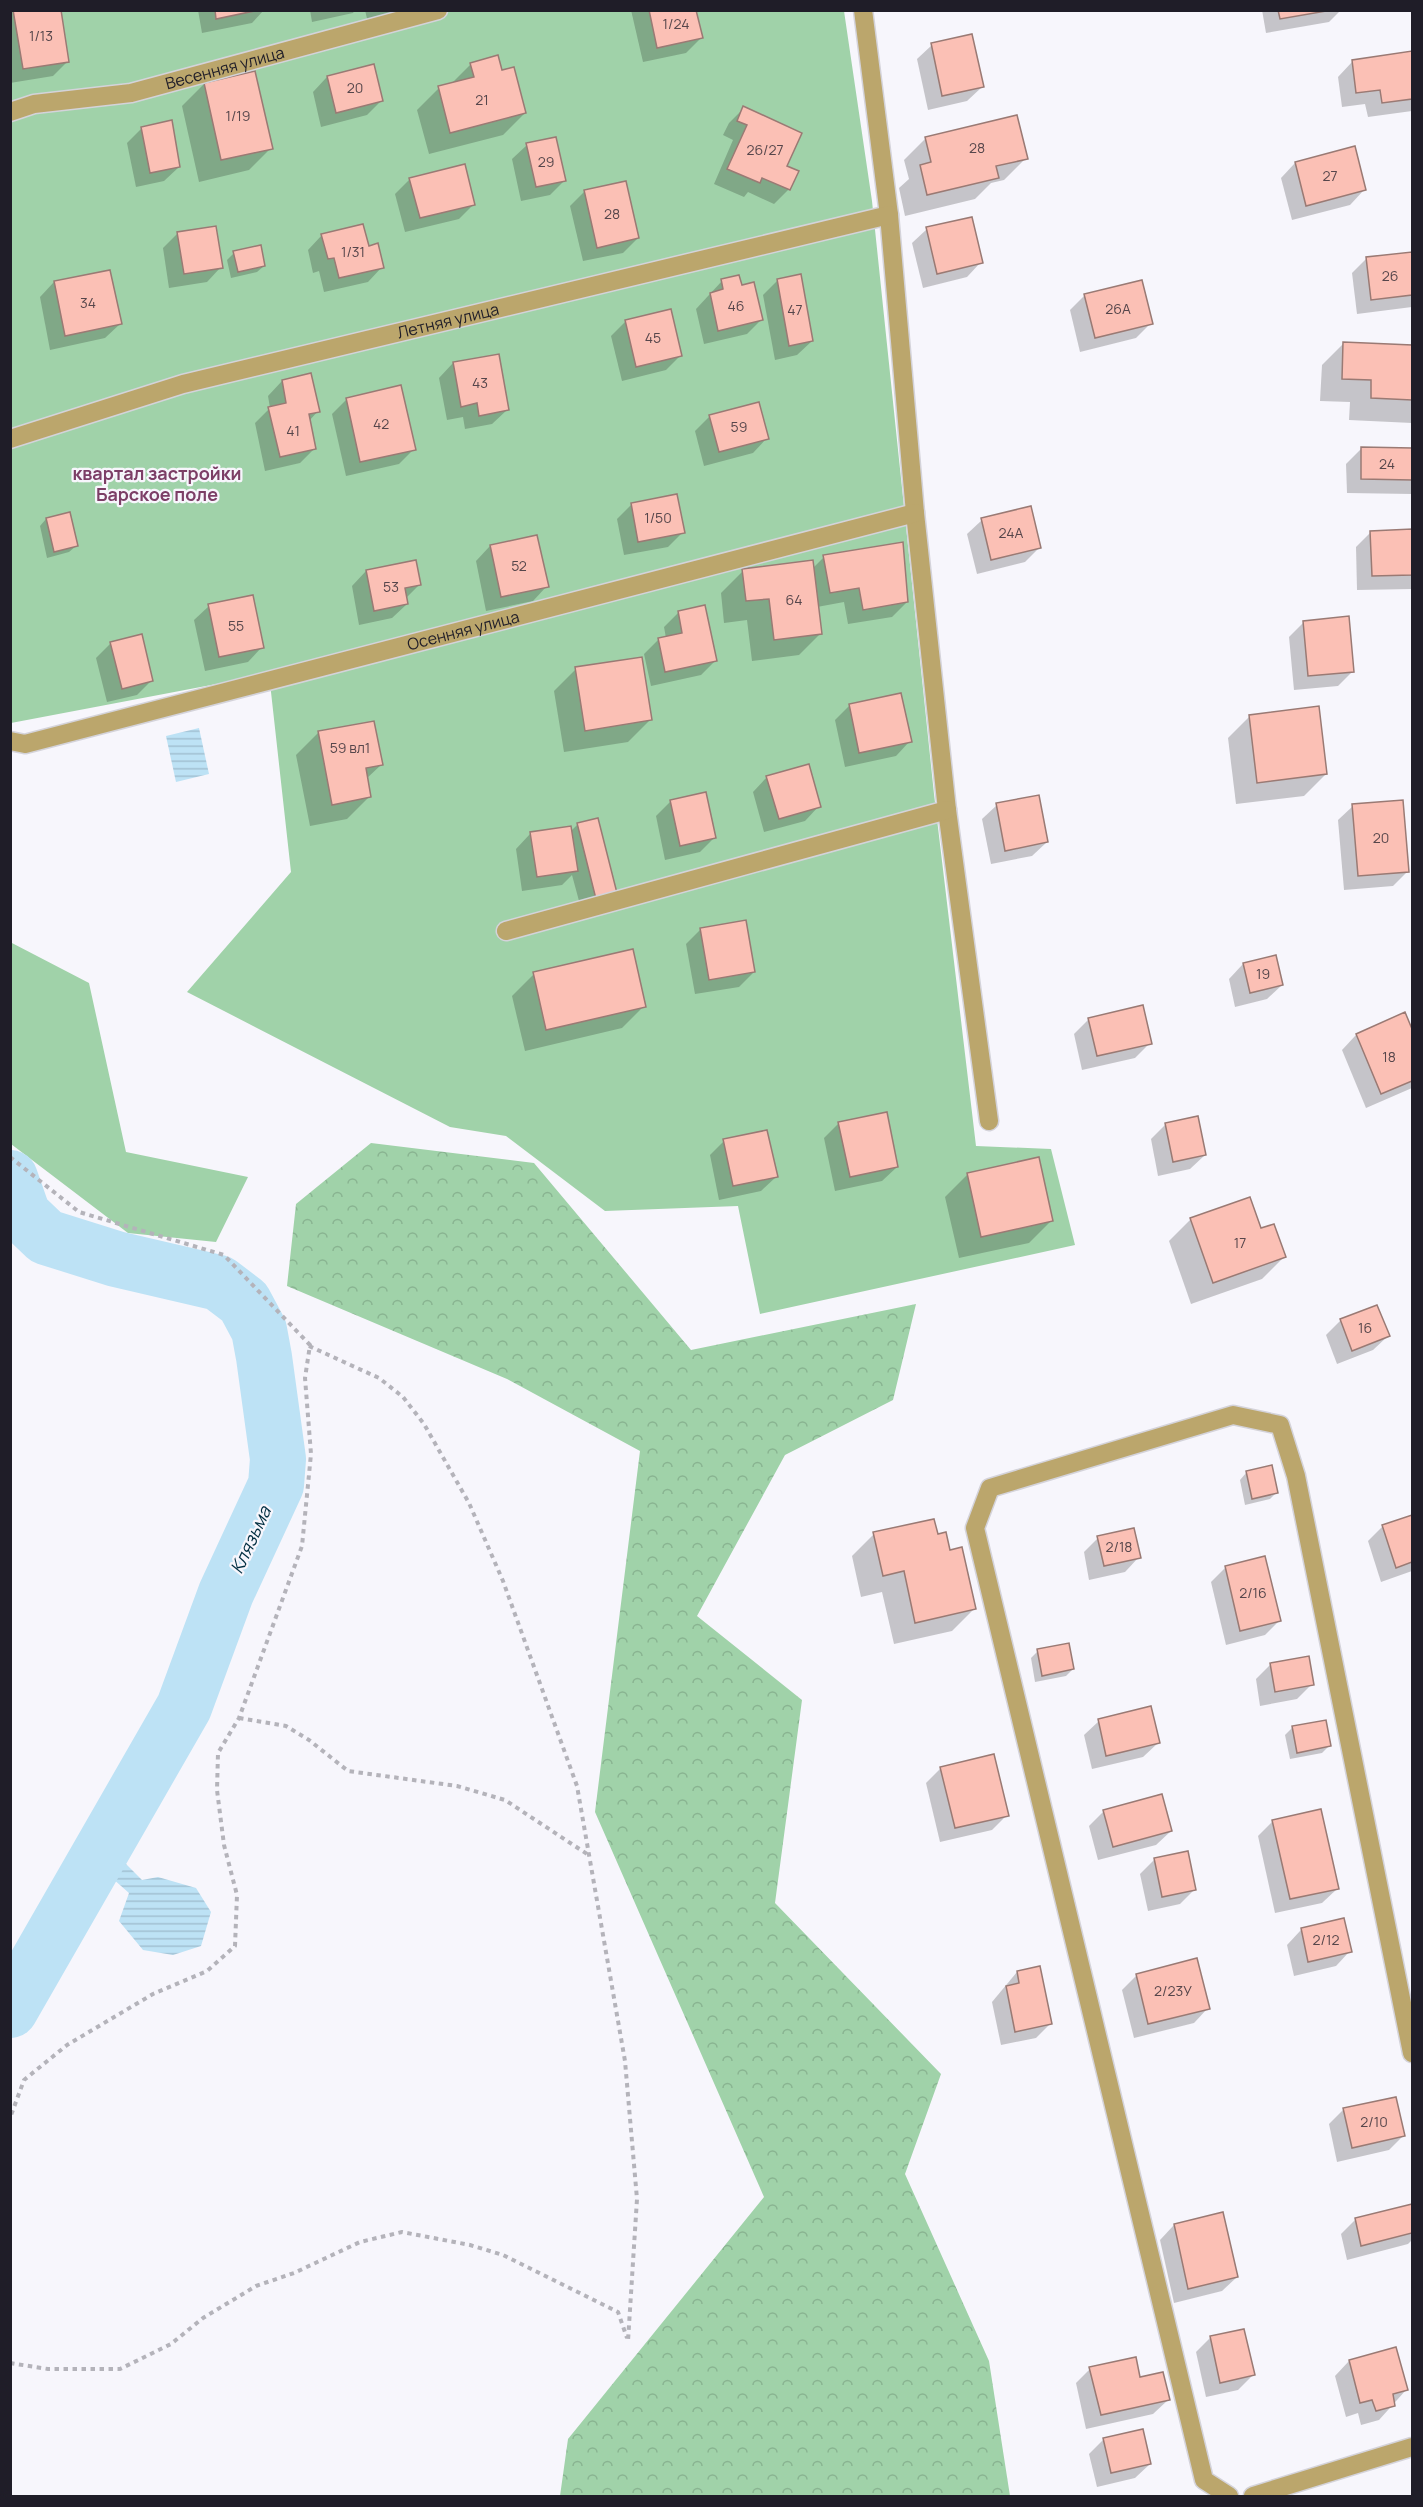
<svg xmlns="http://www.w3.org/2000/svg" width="1423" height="2507" font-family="Manrope,sans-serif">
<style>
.green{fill:#a0d2a9}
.forest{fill:url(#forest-crowns)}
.water{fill:url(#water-rules)}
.shadow{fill:#0003}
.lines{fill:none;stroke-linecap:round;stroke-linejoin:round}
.river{stroke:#bde2f5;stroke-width:56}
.building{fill:#fbc0b5;stroke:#9a7a74;stroke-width:1.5}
.minor-casing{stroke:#d4d3da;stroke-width:21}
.path{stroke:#b4b3ba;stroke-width:4;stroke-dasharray:4.5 4.5;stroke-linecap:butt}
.minor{stroke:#bba66c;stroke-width:18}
.labels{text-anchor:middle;stroke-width:4.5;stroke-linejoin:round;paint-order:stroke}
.number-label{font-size:14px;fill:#56464b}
.street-label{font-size:16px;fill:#1f1d28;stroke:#f7f6fc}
.neighbourhood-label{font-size:18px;font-weight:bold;fill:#7c3e66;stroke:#f7f6fc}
.water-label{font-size:18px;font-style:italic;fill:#002e41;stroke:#f7f6fc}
</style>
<defs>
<pattern id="forest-crowns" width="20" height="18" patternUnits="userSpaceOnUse" patternTransform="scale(1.5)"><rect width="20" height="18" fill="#a0d2a9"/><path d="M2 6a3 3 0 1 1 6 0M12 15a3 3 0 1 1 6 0" fill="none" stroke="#89b491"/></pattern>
<pattern id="water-rules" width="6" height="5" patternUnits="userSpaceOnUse" patternTransform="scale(1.5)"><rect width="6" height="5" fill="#bde2f5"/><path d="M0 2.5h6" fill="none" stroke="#a2c1d2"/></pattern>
</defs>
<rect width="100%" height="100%" fill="#f7f6fc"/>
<g class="green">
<polygon points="11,11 844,11 872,201 934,794 976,1146 1051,1149 1075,1245 760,1314 738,1206 605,1211 506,1136 450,1127 187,992 291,872 269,674 11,723"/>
<polygon points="10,942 89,983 126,1152 248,1177 216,1242 128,1233 11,1144"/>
</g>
<polygon class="forest" points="371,1143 534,1163 691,1350 916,1304 893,1400 785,1455 697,1616 802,1700 775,1903 941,2074 905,2174 989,2361 1010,2496 560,2496 568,2439 764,2197 595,1812 640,1451 507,1379 287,1286 296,1204"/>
<g class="water">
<polygon points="199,728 209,774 176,782 166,736"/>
<polygon points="106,1844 142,1880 158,1877 196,1888 211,1912 201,1946 173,1955 143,1950 119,1921 129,1893 95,1863"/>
</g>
<g class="shadow">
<polygon points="12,10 59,10 67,62 53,76 10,83"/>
<polygon points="198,10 264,10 252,23 202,33"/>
<polygon points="310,10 355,10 353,13 312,22"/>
<polygon points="365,10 418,10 368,23"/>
<polygon points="631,10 695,10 701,38 686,53 643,62"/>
<polygon points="1262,10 1341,10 1329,22 1266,33"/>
<polygon points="932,45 982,87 967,101 928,110 917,59"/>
<polygon points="1412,53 1412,111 1368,117 1365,104 1342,107 1338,77 1352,62"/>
<polygon points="471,64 525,113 503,135 429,154 417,110 439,88 450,85"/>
<polygon points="327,77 381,101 367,115 321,127 313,92"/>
<polygon points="204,84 271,148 249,170 199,182 182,106"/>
<polygon points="744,108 785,167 789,189 774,204 748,192 744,197 714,184 733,140 723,135 729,123"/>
<polygon points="142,128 179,167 164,181 136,187 127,143"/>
<polygon points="926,138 1026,158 1004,180 991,183 975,199 905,216 899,188 909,179 904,160"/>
<polygon points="527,145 565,180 550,195 521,201 512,159"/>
<polygon points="1295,163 1364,190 1350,205 1292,220 1281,178"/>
<polygon points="410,179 473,205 459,219 405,232 395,194"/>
<polygon points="585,191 638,238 623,253 583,261 570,206"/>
<polygon points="927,229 981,262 967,277 923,288 912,243"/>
<polygon points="178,233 221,267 207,282 169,288 163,248"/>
<polygon points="322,235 368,247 382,267 368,282 324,292 319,271 313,273 308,250"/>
<polygon points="234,253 264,266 257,272 231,278 227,260"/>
<polygon points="1412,253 1412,307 1357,314 1352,273 1367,258"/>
<polygon points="778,280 812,341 797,355 775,360 763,295"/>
<polygon points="722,281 741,287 761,320 747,334 704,344 696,309"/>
<polygon points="54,282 120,324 105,338 50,350 40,297"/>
<polygon points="1085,295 1151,323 1136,338 1080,352 1070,310"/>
<polygon points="625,322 680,356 666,370 622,381 611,336"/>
<polygon points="1344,343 1412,347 1412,423 1349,420 1350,402 1320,401 1322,365"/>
<polygon points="453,363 507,410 492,424 465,429 463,417 447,420 439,378"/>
<polygon points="282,381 318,411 309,421 315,448 300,463 265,471 255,423 270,408 268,396"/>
<polygon points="347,399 414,449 399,464 346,476 332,414"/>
<polygon points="709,417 767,438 753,453 704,466 695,431"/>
<polygon points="1361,449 1412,449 1412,494 1347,493 1346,464"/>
<polygon points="632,504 683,532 668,547 624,555 617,519"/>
<polygon points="46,519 76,546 69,552 47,558 40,526"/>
<polygon points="982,520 1039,548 1025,562 977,574 967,534"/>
<polygon points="1412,531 1412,589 1357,590 1356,547 1371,532"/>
<polygon points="490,546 547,586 533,601 486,611 476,561"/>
<polygon points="824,557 907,602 892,617 848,624 844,602 817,607 821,633 799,655 752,661 747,620 724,623 721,593 743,571 813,568"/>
<polygon points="366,571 419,585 406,598 407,604 392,618 359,625 352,586"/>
<polygon points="209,606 262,647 248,662 205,671 194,620"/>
<polygon points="678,613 716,660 701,675 651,686 644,654 659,639 666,638 664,627"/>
<polygon points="1304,622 1353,671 1338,686 1294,690 1289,637"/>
<polygon points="111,643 152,680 137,695 107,702 96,658"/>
<polygon points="576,669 650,720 628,742 564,752 554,691"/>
<polygon points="850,705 910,741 896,756 845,767 835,720"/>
<polygon points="1250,716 1326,774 1304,796 1236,804 1228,738"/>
<polygon points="318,733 381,765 366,779 369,797 347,819 310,826 296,755"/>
<polygon points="767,777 819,806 805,821 764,832 753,792"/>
<polygon points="671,801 714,838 700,852 665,860 656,816"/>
<polygon points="997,805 1047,842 1032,856 991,864 982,819"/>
<polygon points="1353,806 1408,871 1393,886 1344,890 1338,820"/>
<polygon points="578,824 615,893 582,912 572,875 562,885 522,891 516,849 530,834 570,827 571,831"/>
<polygon points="701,929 754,972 739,987 695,994 686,944"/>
<polygon points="1243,964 1282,985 1267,999 1235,1007 1229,979"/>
<polygon points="534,974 644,1006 622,1028 525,1051 512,996"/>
<polygon points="1405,1014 1412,1033 1412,1088 1366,1108 1342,1050 1356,1035"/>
<polygon points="1089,1019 1150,1043 1135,1058 1082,1070 1074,1034"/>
<polygon points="886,1113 897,1167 882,1181 835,1191 824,1138 838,1124"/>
<polygon points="1166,1124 1205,1155 1190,1169 1158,1176 1151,1139"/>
<polygon points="724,1141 776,1177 761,1191 719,1200 710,1155"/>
<polygon points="967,1175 1051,1221 1029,1243 959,1258 945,1197"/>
<polygon points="1191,1219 1260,1230 1284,1257 1262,1279 1191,1304 1169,1241"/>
<polygon points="1377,1307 1388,1336 1373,1350 1337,1364 1326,1335 1340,1321"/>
<polygon points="1246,1473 1277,1492 1270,1499 1245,1505 1240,1480"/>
<polygon points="1412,1517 1412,1571 1381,1582 1368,1541 1383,1526"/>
<polygon points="874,1534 937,1536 949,1552 974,1609 952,1631 894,1644 882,1592 861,1597 852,1556"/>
<polygon points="1098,1538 1139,1557 1125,1572 1089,1580 1084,1552"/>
<polygon points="1226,1567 1280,1620 1265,1635 1226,1645 1211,1582"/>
<polygon points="1038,1651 1073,1669 1066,1676 1035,1682 1031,1658"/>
<polygon points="1270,1665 1312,1684 1297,1699 1260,1706 1256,1679"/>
<polygon points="1099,1721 1158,1743 1143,1757 1092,1769 1084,1735"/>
<polygon points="1324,1721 1329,1746 1322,1753 1290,1759 1285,1735 1292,1728"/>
<polygon points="941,1768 1007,1815 992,1830 940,1842 926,1783"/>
<polygon points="1104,1811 1171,1831 1156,1845 1098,1860 1089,1826"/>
<polygon points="1273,1821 1337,1889 1322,1903 1275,1913 1258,1836"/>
<polygon points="1155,1859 1195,1889 1180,1904 1148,1911 1140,1874"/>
<polygon points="1301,1930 1350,1951 1336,1966 1294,1976 1287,1945"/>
<polygon points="1017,1972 1051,2023 1036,2038 1001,2045 992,2002"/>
<polygon points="1137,1975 1208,2008 1194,2023 1134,2038 1122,1990"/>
<polygon points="1344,2109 1403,2136 1389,2150 1337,2162 1329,2124"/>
<polygon points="1412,2205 1412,2240 1408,2244 1347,2260 1341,2234 1355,2220"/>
<polygon points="1174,2225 1237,2277 1222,2291 1174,2303 1160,2240"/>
<polygon points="1210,2338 1253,2375 1238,2390 1206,2397 1196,2352"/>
<polygon points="1349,2361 1406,2390 1379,2420 1361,2425 1358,2413 1346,2417 1335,2376"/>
<polygon points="1090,2369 1139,2379 1168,2400 1153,2414 1086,2429 1076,2383"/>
<polygon points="1104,2439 1150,2464 1135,2478 1097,2487 1089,2454"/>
</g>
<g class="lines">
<polyline class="river" points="10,1178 23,1215 46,1237 116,1259 219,1283 244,1302 259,1330 264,1357 278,1459 276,1485 226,1593 184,1707 10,2010"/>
</g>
<g class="building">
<polygon points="13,10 61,10 69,62 23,69"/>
<polygon points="215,10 259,10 216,19"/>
<polygon points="649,10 696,10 703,38 657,48"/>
<polygon points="1278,10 1332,10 1280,19"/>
<polygon points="972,34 984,87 942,96 931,43"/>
<polygon points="1412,51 1412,99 1382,103 1380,90 1356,93 1352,60"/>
<polygon points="498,55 502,70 514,67 526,113 450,133 438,86 474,77 470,63"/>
<polygon points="374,64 383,101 336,113 327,76"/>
<polygon points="255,71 273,149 221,160 204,83"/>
<polygon points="743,106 802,133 787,166 799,171 790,190 762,178 760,183 727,169 747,125 737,121"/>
<polygon points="1017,115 1028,159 996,166 999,178 927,195 920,165 931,162 925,137"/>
<polygon points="172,120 180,167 150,173 141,127"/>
<polygon points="556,137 566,181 536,187 526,143"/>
<polygon points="1355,146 1366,190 1306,206 1295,162"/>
<polygon points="465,164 475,205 420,218 409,178"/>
<polygon points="626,181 639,238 597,248 584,190"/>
<polygon points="972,217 983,263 937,274 926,227"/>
<polygon points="363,224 369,246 378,243 384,268 339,278 334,258 328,259 321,234"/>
<polygon points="216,226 223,268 184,274 177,232"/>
<polygon points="261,245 265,266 238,272 233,251"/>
<polygon points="1412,252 1412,295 1371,300 1366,257"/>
<polygon points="110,270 122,324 65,336 54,281"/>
<polygon points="801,274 813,341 789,346 777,279"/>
<polygon points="739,275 742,285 754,282 763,320 718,331 710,293 723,289 721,279"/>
<polygon points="1142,280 1153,324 1095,338 1084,294"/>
<polygon points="671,309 682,356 636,367 625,320"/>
<polygon points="1343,342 1412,345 1412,400 1371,398 1371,380 1342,379"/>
<polygon points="499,354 509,410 479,416 477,403 461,407 453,362"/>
<polygon points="311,373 320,412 309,414 316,449 280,457 268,407 286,403 282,380"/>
<polygon points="401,385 416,450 360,462 346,398"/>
<polygon points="759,402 769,439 719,452 709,415"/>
<polygon points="1361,447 1412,448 1412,480 1361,479"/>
<polygon points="677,494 685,533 638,542 631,503"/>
<polygon points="1031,506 1041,548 991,560 981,518"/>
<polygon points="70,512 78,546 54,552 46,518"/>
<polygon points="1412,529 1412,575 1372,576 1370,531"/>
<polygon points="537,535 549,587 501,597 490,545"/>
<polygon points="903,542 908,602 863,610 859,588 830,593 823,555"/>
<polygon points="416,560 421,585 405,588 408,604 374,611 366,570"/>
<polygon points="813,560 822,634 774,640 769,599 746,601 742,569"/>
<polygon points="253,595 264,648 219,657 208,604"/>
<polygon points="705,605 717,661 665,672 658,638 682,633 678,611"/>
<polygon points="1349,616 1354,672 1308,676 1303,621"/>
<polygon points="142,634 153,681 122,689 110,642"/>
<polygon points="642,657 652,720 585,731 575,667"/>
<polygon points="901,693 912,742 859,753 849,704"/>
<polygon points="1319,706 1327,774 1257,783 1249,715"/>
<polygon points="374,721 383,765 366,768 371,797 332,805 318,731"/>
<polygon points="809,764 821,807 779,819 766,776"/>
<polygon points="706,792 716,838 680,846 670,800"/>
<polygon points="1039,795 1048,842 1005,851 996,803"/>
<polygon points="1403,800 1409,872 1358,876 1352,804"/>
<polygon points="598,818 617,893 596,899 577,823"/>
<polygon points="571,826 578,871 537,877 530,832"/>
<polygon points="746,920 755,972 709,980 700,928"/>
<polygon points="633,949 646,1007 546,1030 533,972"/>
<polygon points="1276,955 1283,985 1250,993 1243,963"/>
<polygon points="1143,1005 1152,1044 1097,1056 1088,1018"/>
<polygon points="1405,1012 1412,1029 1412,1081 1381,1094 1356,1034"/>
<polygon points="887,1112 898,1167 850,1177 838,1122"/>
<polygon points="1198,1116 1206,1155 1173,1162 1165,1123"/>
<polygon points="767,1130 778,1177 733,1186 723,1139"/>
<polygon points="1039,1157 1053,1221 981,1237 967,1173"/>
<polygon points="1250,1197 1261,1228 1274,1224 1286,1257 1213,1283 1190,1218"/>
<polygon points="1377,1305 1390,1336 1352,1351 1340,1319"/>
<polygon points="1272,1465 1278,1493 1252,1499 1246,1471"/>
<polygon points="1412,1515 1412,1562 1396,1568 1382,1525"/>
<polygon points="934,1519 938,1534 946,1532 950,1550 962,1547 976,1609 915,1623 904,1571 883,1576 873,1532"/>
<polygon points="1134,1528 1141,1558 1104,1566 1097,1536"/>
<polygon points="1265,1556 1281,1621 1240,1631 1225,1566"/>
<polygon points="1069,1643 1074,1669 1042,1676 1037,1649"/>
<polygon points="1309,1656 1314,1685 1275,1692 1270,1663"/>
<polygon points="1151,1706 1160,1743 1106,1756 1098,1719"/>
<polygon points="1326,1720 1331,1746 1297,1753 1292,1726"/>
<polygon points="994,1754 1009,1816 955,1828 940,1767"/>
<polygon points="1162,1794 1172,1831 1113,1847 1103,1810"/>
<polygon points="1321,1809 1339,1889 1290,1899 1272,1820"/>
<polygon points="1188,1851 1196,1890 1162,1897 1154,1858"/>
<polygon points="1344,1918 1352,1952 1308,1962 1301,1928"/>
<polygon points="1197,1958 1210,2009 1148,2024 1136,1974"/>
<polygon points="1040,1966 1052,2024 1015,2032 1006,1986 1019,1983 1017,1971"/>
<polygon points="1396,2097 1405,2136 1352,2148 1343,2108"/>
<polygon points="1412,2204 1412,2233 1361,2246 1355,2218"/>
<polygon points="1223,2212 1238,2277 1188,2289 1174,2224"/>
<polygon points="1244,2329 1255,2375 1220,2383 1210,2336"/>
<polygon points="1396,2347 1408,2390 1393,2394 1395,2406 1376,2411 1372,2400 1360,2403 1349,2360"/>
<polygon points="1136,2357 1140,2377 1163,2372 1170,2400 1101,2415 1089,2367"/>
<polygon points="1143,2429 1151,2464 1111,2473 1103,2438"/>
</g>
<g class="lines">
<g class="minor-casing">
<g id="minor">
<polyline points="863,10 889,215 915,513 947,810 989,1121"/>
<path id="s1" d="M 10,112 L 34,104 L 131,93 L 438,10"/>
<path id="s2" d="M 10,439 L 183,384 L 889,215"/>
<path id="s3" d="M 10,741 L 25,744 L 915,513"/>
<polyline points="506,931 947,810"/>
<polyline points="1229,2496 1204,2480 975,1528 990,1488 1233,1415 1280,1425 1296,1476 1412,2053"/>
<polyline points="1253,2496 1412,2447"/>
</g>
</g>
<g class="path">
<polyline points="10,1157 79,1212 224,1255 310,1345 305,1378 311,1454 302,1546 239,1718 218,1753 217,1790 224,1845 237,1895 235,1946 207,1971 153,1994 67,2045 24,2080 10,2118"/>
<polyline points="309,1346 379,1378 403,1397 424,1424 469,1503 503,1581 577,1786 625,2061 637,2199 628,2341"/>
<polyline points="239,1718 286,1726 309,1740 348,1771 457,1786 505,1800 587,1854"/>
<polyline points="10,2363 48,2369 120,2369 171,2344 203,2318 256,2286 294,2273 360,2242 402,2232 470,2245 503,2255 618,2312 627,2338"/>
</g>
<use href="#minor" class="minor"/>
</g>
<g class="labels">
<g class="number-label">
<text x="676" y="29">1/24</text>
<text x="41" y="41">1/13</text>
<text x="355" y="93">20</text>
<text x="482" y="105">21</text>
<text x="238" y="121">1/19</text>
<text x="977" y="153">28</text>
<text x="765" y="155">26/27</text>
<text x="546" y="167">29</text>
<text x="1330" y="181">27</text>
<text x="612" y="219">28</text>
<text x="353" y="257">1/31</text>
<text x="1390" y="281">26</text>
<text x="88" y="308">34</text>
<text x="736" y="311">46</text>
<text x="1118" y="314">26А</text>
<text x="795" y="315">47</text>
<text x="653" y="343">45</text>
<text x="480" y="388">43</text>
<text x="381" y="429">42</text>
<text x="739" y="432">59</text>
<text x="293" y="436">41</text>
<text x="1387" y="469">24</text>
<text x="658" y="523">1/50</text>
<text x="1011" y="538">24А</text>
<text x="519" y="571">52</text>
<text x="391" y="592">53</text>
<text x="794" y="605">64</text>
<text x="236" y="631">55</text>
<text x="350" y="753">59 вл1</text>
<text x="1381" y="843">20</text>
<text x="1263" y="979">19</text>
<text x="1389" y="1062">18</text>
<text x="1240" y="1248">17</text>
<text x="1365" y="1333">16</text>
<text x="1119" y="1552">2/18</text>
<text x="1253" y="1598">2/16</text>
<text x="1326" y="1945">2/12</text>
<text x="1173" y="1996">2/23У</text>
<text x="1374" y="2127">2/10</text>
</g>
<g class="street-label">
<text dy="6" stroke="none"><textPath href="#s1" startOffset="220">Весенняя улица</textPath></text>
<text dy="6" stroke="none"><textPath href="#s2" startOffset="454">Летняя улица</textPath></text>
<text dy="6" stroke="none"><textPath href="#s3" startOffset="468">Осенняя улица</textPath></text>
</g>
<g class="neighbourhood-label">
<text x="157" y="480">квартал застройки<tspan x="157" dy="21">Барское поле</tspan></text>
</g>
<g class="water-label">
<text transform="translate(251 1540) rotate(-65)" y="6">Клязьма</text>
</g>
</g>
<rect width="1423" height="2507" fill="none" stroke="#1f1d28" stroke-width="24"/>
</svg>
